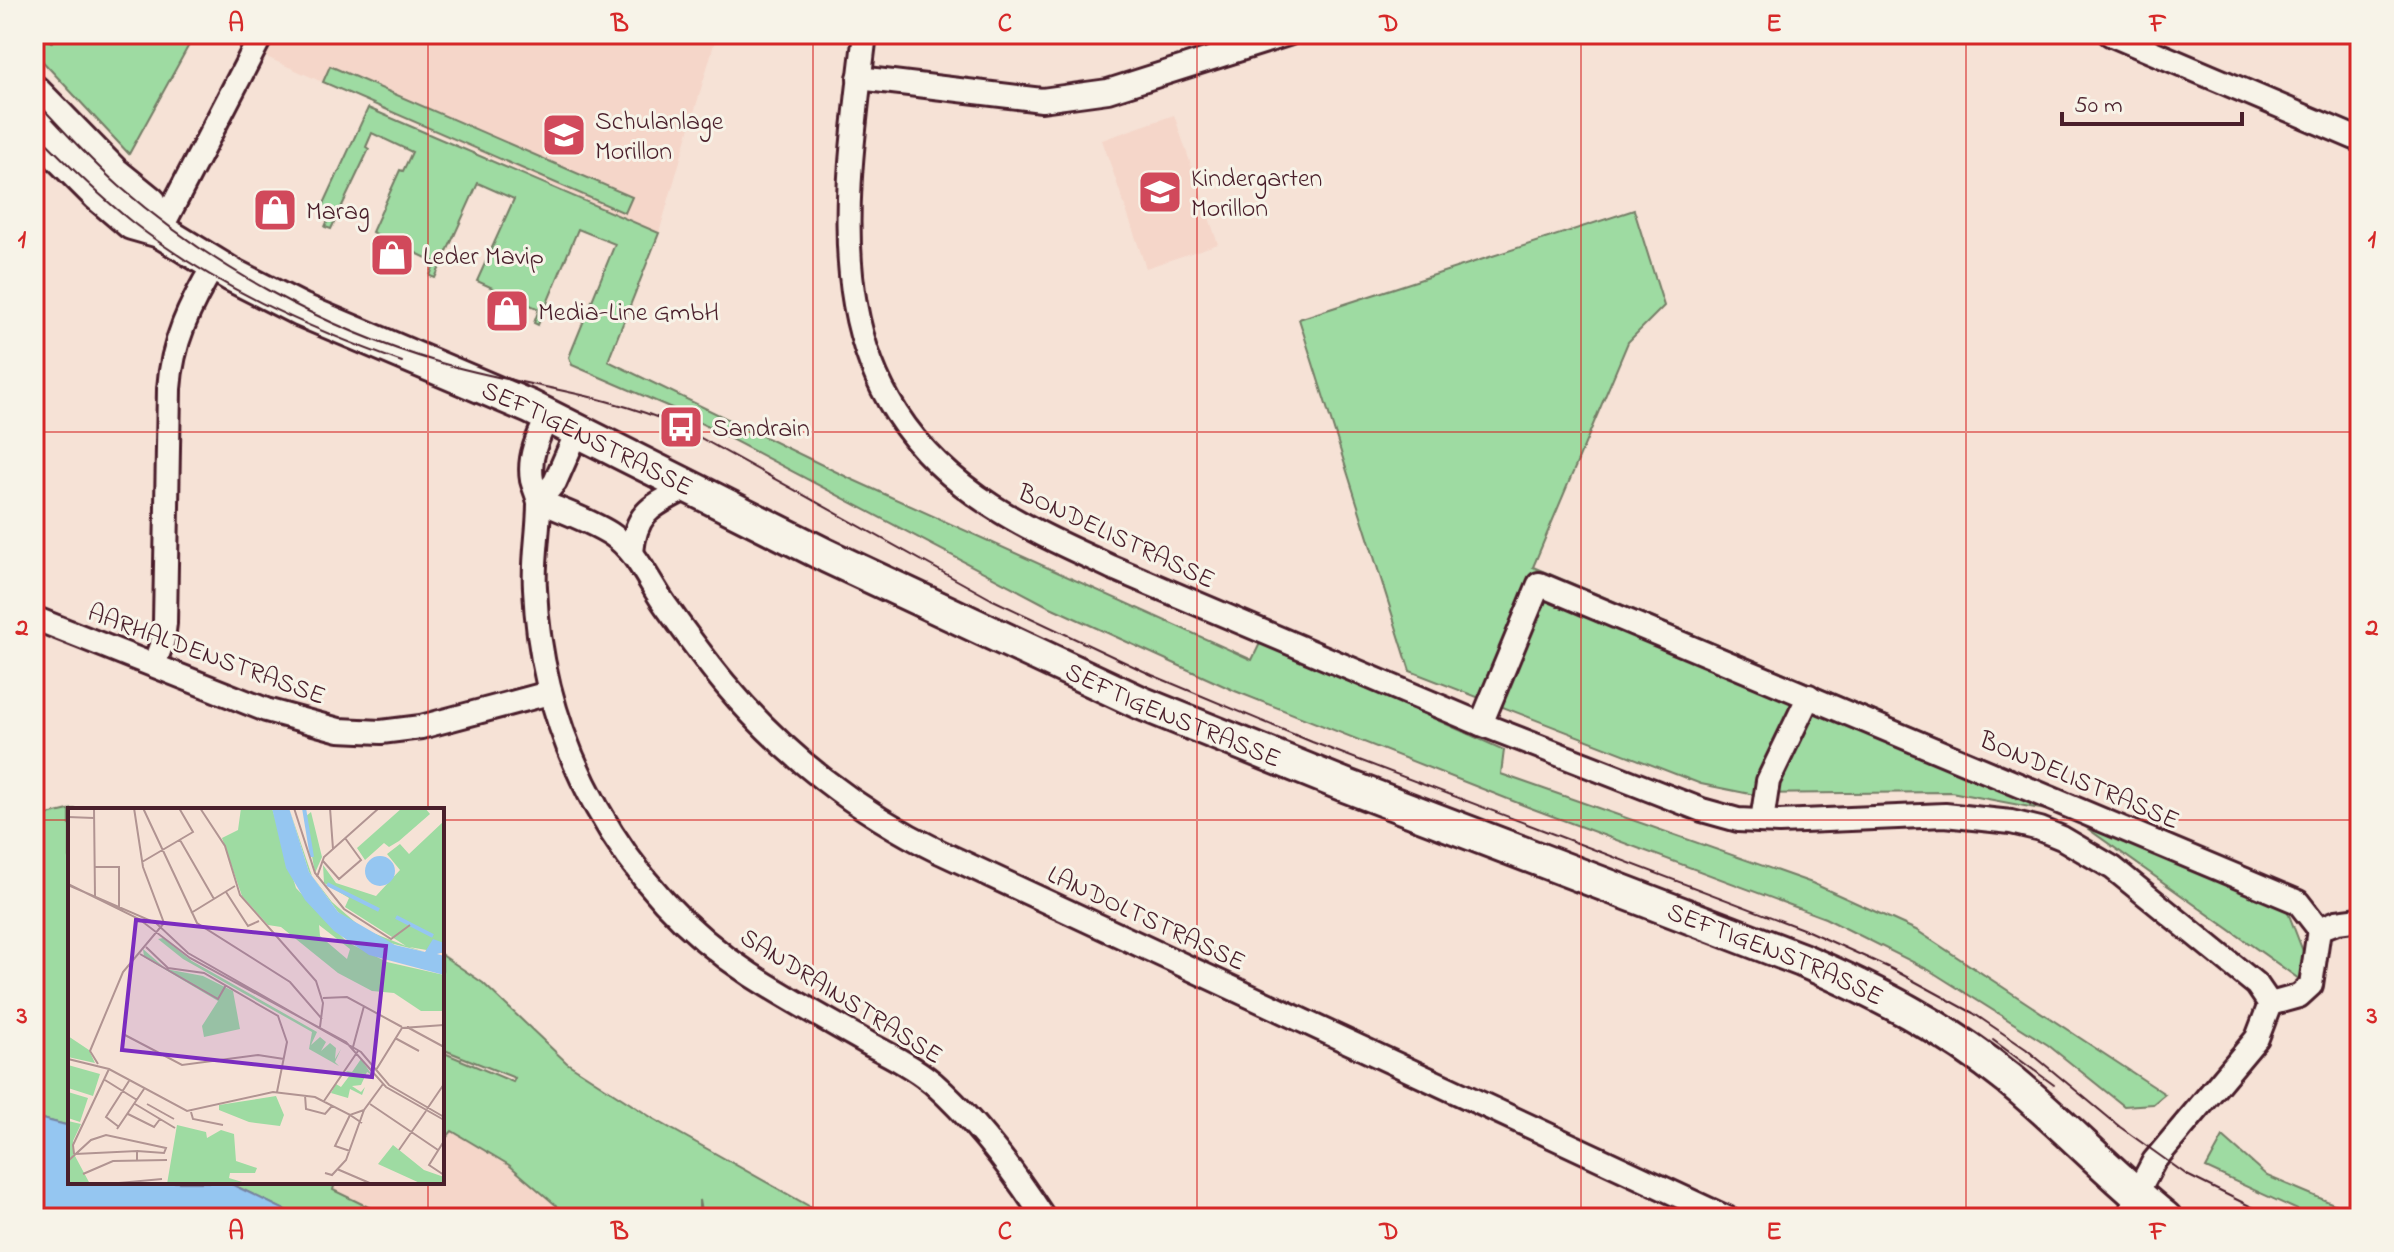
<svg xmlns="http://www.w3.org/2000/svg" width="2394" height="1252" font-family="'Indie Flower',sans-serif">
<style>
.built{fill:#f5d6c9}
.green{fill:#9edba2;stroke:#747d66;stroke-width:2}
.water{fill:#95c6f1;stroke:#7783a2;stroke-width:2}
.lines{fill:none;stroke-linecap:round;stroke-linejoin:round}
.street-casing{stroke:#4a1f2b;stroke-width:28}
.secondary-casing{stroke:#4a1f2b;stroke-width:38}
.street{stroke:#f7f3e8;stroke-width:22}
.secondary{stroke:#f7f3e8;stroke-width:32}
.tram{stroke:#4a1f2b;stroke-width:2}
.grid{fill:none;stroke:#d62828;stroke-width:2;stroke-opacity:0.55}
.labels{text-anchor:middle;stroke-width:6;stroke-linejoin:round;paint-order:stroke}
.poi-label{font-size:26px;fill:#4a1f2b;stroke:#f7f3e8;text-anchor:start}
.street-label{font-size:26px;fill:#4a1f2b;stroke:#f7f3e8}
.inset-river{fill:none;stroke:#95c6f1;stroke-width:4}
.inset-road{fill:none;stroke:#b19492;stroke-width:2}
.view{fill:#7b2cbf;fill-opacity:0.15;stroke:#7b2cbf;stroke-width:4}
.inset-edge{fill:none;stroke:#4a1f2b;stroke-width:4}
.neatline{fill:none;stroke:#d62828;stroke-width:3}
.grid-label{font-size:26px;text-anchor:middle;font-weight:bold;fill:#d62828}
</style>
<rect width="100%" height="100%" fill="#f6e2d6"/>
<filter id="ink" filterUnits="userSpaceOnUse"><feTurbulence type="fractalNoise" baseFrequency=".0125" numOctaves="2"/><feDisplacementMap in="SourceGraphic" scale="16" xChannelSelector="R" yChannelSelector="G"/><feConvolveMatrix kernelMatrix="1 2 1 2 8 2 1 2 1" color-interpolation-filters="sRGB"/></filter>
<g filter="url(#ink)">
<g class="built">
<polygon points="262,34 717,34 659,233 253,51"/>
<polygon points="1174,115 1218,244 1146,268 1102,140"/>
<polygon points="451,1130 509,1165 564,1212 558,1218 391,1218 332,1190 335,1182 442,1182 442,1136 446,1138"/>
</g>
<g class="green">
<polygon points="34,34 52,42 57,34 195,34 129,154 34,52"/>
<polygon points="330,66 632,197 625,213 323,82"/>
<polygon points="368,108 659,233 608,361 851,479 1252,660 1261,641 1504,750 1501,774 1812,883 1916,930 2165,1094 2153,1104 2124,1106 2048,1045 1929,970 1825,918 1528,807 1235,691 1046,605 674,409 572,365 569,357 615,244 578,229 538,325 534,323 539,309 477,281 514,199 478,183 435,278 430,276 435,262 372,232 400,170 403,171 412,152 372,133 366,147 369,149 331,229 325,227 331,213 322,208"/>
<polygon points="1634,210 1664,306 1628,342 1533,567 2046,783 2284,902 2304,954 2299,979 2067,814 1951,792 1750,794 1701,784 1410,671 1299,319"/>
<polygon points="73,809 94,809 70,810 70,1126 34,1117 34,818"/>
<polygon points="442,955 483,983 567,1063 654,1119 830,1218 702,1218 699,1200 699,1218 559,1218 564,1212 509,1165 452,1131 446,1138 442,1136 442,1052 513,1082 515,1078 442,1049"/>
<polygon points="2223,1137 2267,1176 2360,1215 2360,1218 2315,1218 2206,1168"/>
<polygon points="227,1182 335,1182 333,1190 391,1218 301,1218"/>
</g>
<polygon class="water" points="34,1117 70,1126 70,1182 227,1182 301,1218 34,1218"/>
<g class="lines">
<g class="street-casing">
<g id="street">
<path d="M 865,34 C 843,216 814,391 992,506 C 1029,530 1070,548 1111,567 L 1481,724 L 1702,810 L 1738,820 L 1779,822 L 1945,815 L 2011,822 L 2040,829 L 2062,838 L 2113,868 L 2257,985 L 2270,1004"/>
<polyline points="2110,34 2360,140"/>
<polyline points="859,78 1042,100 1108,91 1288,34"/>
<polyline points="160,231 262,34"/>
<path d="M 548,417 C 538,436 528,457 532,480 C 534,488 538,495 539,503 C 539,532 533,559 535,588 C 541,741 621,890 751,975 C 790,1000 831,1022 871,1045 C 892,1056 915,1068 933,1083 C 977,1122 1012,1169 1044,1218"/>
<path d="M 539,501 C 562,511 589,520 611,534 C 637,551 648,581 666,606 C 685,632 704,659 725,684 C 783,754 858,812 940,852 L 1727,1218"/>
<polyline points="539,501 555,482 577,432"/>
<path d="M 632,552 C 636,510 653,506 688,487"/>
<polyline points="34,618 266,710 339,730 381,732 421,727 549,693"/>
<path d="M 154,665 L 163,640 L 165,623 L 169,389 C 172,342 190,305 214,265"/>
<polyline points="1481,724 1539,584 2298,902 2319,929"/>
<polyline points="1762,821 1768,781 1809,696"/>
<polyline points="2270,1004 2299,996 2311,985 2319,929 2337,922 2360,919"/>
<polyline points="2129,1218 2136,1195 2154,1161 2257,1038 2270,1004"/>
</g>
</g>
<g class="secondary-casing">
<g id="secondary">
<polyline points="34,92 113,173 150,203 160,231"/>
<path id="s1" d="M 34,130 L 98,194 L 132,223 L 160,231 L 232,275 L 301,310 L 530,407 L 827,556 L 1141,703 L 1347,786 L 1802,960 C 1876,992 1946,1028 2009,1079 C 2063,1123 2111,1175 2165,1218"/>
</g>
</g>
<use href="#street" class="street"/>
<use href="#secondary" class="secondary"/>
<g class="tram">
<path d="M 34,99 C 62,129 89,159 119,186 C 211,266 324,329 441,363 C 524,387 600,391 681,427 L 991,599 L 1152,675 L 1312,742 L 1808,931 L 1892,969 L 1973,1013 L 2026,1049 L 2120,1127 L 2187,1175 L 2274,1218"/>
<path d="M 34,130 C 65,162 97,194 132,222 C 212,285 307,328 402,362"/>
<polyline points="1993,1040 2054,1085"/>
</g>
</g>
</g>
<path class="grid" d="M 428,34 L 428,810M 813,34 L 813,1218M 1197,34 L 1197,1218M 1581,34 L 1581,1218M 1966,34 L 1966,1218M 34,432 L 2360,432M 34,820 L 70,820M 442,820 L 2360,820M 428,1182 L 428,1218"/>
<defs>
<g id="school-square" transform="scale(2.3)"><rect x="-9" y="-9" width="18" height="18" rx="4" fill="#d1495b" stroke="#f7f3e8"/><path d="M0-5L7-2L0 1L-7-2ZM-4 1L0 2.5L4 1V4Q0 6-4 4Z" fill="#fff"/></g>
<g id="shop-square" transform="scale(2.3)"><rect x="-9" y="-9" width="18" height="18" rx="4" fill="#d1495b" stroke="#f7f3e8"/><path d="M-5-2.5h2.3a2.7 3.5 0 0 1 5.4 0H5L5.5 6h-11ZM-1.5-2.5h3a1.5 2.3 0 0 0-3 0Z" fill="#fff"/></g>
<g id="bus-square" transform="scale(2.3)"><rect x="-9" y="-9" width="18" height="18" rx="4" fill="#d1495b" stroke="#f7f3e8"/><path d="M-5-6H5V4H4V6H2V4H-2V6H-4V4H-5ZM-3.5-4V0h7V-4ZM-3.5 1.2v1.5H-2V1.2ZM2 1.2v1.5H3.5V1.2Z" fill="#fff"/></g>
</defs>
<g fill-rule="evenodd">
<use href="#school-square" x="564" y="135"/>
<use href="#school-square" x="1160" y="192"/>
<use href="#shop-square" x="275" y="210"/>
<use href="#shop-square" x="392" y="255"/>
<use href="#shop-square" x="507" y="311"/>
<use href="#bus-square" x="681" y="427"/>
</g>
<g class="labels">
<g class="poi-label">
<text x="595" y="129">Schulanlage<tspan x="595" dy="30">Morillon</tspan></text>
<text x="1191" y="186">Kindergarten<tspan x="1191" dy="30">Morillon</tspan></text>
<text x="306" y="219">Marag</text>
<text x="423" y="264">Leder Mavip</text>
<text x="538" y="320">Media-Line GmbH</text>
<text x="712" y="436">Sandrain</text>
</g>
<g class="street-label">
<text dy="9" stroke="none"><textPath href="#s1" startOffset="640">SEFTIGENSTRASSE</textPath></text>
<text transform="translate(1117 535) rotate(25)" y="9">BONDELISTRASSE</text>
<text transform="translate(207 653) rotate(20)" y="9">AARHALDENSTRASSE</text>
<text dy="9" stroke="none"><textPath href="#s1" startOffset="1288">SEFTIGENSTRASSE</textPath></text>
<text transform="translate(2080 779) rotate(23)" y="9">BONDELISTRASSE</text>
<text transform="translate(1147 917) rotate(25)" y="9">LANDOLTSTRASSE</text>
<text dy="9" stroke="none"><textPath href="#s1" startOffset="1936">SEFTIGENSTRASSE</textPath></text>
<text transform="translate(842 995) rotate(32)" y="9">SANDRAINSTRASSE</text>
</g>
</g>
<g transform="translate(68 808)">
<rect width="376" height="376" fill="#f6e2d6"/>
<path d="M 173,0 L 204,0 L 228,80 L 279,134 L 319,154 L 376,167 L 376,203 L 353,203 L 326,185 L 304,183 L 270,165 L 213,119 L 200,117 L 174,88 L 154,30 L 170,22 ZM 251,117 L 282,141 L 279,151 L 252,128 ZM 221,0 L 244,68 L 264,94 L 295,121 L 338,138 L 277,99 L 281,90 L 256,75 L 255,57 L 268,75 L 308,88 L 332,62 L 319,46 L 332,36 L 341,46 L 376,13 L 376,145 L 341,139 L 357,144 L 322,135 L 292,121 L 270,104 L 241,64 ZM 334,0 L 357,0 L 362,6 L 331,33 L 321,39 L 316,35 L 297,52 L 289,40 ZM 243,4 L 254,49 L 247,65 L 237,9 ZM 95,130 L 124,153 L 249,224 L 243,237 L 252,229 L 258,234 L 253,243 L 262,235 L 268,240 L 267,251 L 273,241 L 267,254 L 271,258 L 241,241 L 244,224 L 115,151 L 90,131 ZM 75,141 L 98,161 L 135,168 L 165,183 L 172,221 L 136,229 L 134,218 L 150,193 L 76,149 ZM 0,228 L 21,242 L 27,255 L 0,249 ZM 293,251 L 304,267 L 299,264 L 293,277 L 284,278 L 293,284 L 297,279 L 294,287 L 282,281 L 280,290 L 263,285 L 268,276 L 273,279 L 282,267 L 278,263 L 284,264 ZM 0,257 L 32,266 L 25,288 L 0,280 ZM 0,284 L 20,290 L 12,314 L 0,310 ZM 208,288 L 216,307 L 212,318 L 181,314 L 151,302 L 151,297 ZM 0,313 L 13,316 L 5,333 L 7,348 L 22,376 L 0,376 ZM 109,317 L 138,324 L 139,330 L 153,322 L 166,326 L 168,353 L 189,360 L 187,365 L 162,365 L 161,370 L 181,376 L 99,376 ZM 325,337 L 356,362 L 376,369 L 376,376 L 354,376 L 310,356 Z" fill="#9edba2" fill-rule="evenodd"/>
<path d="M 204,0 L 221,0 L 241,64 L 270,104 L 327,137 L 357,144 L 365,131 L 376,135 L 376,144 L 369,146 L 376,148 L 376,167 L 301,147 L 266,123 L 237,92 L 218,60 ZM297 63a15 15 0 1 1 30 0a15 15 0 1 1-30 0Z" fill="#95c6f1"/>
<path class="inset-river" d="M 236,0 L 244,49M 259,76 L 311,102M 328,109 L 365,128"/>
<path class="inset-road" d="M 26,0 L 27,88M 75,0 L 129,115 L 222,174 L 254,211M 132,0 L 157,38 L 172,87 L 248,173 L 255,195 L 252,219M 226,0 L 247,65 L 276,101 L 323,131 L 342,117M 262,0 L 265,41M 0,9 L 26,10M 112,32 L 146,91M 255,53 L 271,71 L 293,52 L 277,30M 74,54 L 125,24 L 111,0M 27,59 L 51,59 L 51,100M 249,69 L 256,49 L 311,0M 0,76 L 71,111 L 122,150 L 278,234 L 318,279 L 376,312M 0,77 L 88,115 L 120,145 L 293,244 L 321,277 L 376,309M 158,84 L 180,118 L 191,113M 123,105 L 167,78M 78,139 L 100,160 L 136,165 L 210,208 L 219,234 L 209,284M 72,146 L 150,191 L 158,177M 255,190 L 279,189 L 334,219M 339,219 L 376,239M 55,226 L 114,257 L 190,247 L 216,251M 327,230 L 351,243M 285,239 L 296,198M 0,251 L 41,261 L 119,303 L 205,284 L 247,289 L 282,307 L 296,302M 30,256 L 22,243 L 55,164 L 96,115 L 75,59 L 66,0M 308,262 L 334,220 L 376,217M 37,272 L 69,292M 237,287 L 238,301 L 257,306 L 264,298M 256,293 L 290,243M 67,296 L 107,320M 79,296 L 106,311M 302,296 L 370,342M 359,301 L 376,276M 123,304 L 125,311 L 155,317M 60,306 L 86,319 L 92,311M 51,319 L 38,309 L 61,273M 49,321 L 76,281M 376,333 L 361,357 L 376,367M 331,342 L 358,303M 282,343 L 267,338 L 282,307 L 294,315M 6,346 L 5,337 L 41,261M 7,346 L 69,343 L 69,352M 0,353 L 23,332 L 38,327 L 98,340 L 96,345 L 69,343M 269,361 L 304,376M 257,365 L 264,367 L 278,352 L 296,302 L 315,276M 15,366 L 45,353 L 99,352M 40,376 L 94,371"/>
<path class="view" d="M 68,112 L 318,138 L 304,269 L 54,242 Z"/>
<rect width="376" height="376" class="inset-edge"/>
</g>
<rect width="2394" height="1252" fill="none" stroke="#f7f3e8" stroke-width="88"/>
<path d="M2062 112v12h180v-12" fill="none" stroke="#4a1f2b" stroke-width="4"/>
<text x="2074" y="112" font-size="24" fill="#4a1f2b" stroke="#f7f3e8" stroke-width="6" paint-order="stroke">50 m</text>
<rect x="44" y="44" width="2306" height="1164" class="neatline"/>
<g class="grid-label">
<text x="236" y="31">A</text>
<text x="620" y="31">B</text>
<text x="1005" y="31">C</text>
<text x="1389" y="31">D</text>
<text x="1774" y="31">E</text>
<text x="2158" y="31">F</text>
<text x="22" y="247">1</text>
<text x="2372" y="247">1</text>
<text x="22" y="635">2</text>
<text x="2372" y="635">2</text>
<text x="22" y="1023">3</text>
<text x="2372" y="1023">3</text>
<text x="236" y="1239">A</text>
<text x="620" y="1239">B</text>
<text x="1005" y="1239">C</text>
<text x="1389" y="1239">D</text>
<text x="1774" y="1239">E</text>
<text x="2158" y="1239">F</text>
</g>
</svg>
